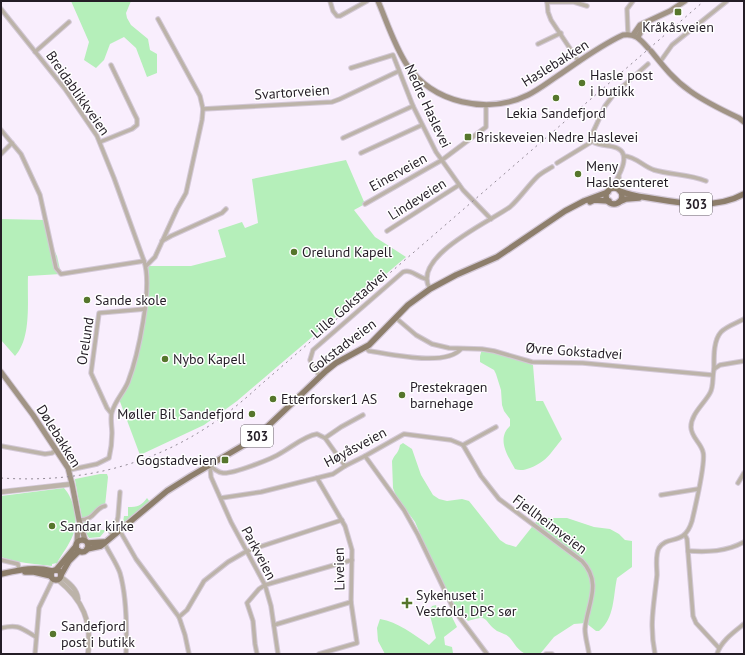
<svg xmlns="http://www.w3.org/2000/svg" width="745" height="655" font-family="'PT Sans',sans-serif">
<style>
.green{fill:#b5efba}
.lines{fill:none;stroke-linecap:round;stroke-linejoin:round}
.minor-casing{stroke:#d3c8d6;stroke-width:5.5}
.tertiary-casing{stroke:#d3c8d6;stroke-width:6}
.secondary-casing{stroke:#d3c8d6;stroke-width:7}
.primary-casing{stroke:#d3c8d6;stroke-width:8}
.minor{stroke:#bcb3a9;stroke-width:3.5}
.tertiary{stroke:#bcb3a9;stroke-width:4.5}
.secondary{stroke:#a19485;stroke-width:5}
.primary{stroke:#8d7e6b;stroke-width:5.5}
.rail{stroke:#938a96;stroke-width:1;stroke-dasharray:2 4;stroke-linecap:butt}
.poi-dot{fill:#56762c;stroke:#fff;stroke-width:1.5}
.labels{text-anchor:middle;stroke-width:3;stroke-linejoin:round;paint-order:stroke}
.shield{fill:#fff;stroke:#666167;stroke-width:1}
.shield-label{font-size:13px;font-weight:bold;fill:#241d26}
.poi-label{font-size:14px;fill:#241d26;stroke:#fff;text-anchor:start}
.street-label{font-size:14px;fill:#241d26;stroke:#fff}
</style>
<rect width="100%" height="100%" fill="#f9eefd"/>
<g class="green">
<polygon points="71,1 131,1 126,13 127,18 131,25 148,39 150,50 157,54 157,73 147,77 136,48 124,37 110,44 104,60 96,68 84,60 89,42"/>
<polygon points="346,160 365,204 354,210 375,237 406,257 237,401 204,425 140,455 119,399 129,381 145,309 146,266 191,266 226,257 218,230 242,222 245,228 258,223 252,179"/>
<path d="M 1,219 L 46,220 L 50,242 L 57,256 L 61,274 L 28,276 C 27,300 32,338 15,356 L 1,340 Z"/>
<path d="M 482,349 L 515,357 L 533,365 L 536,401 L 543,401 L 562,439 C 551,452 548,461 530,468 C 525,470 520,471 515,469 C 508,456 496,439 510,426 L 510,419 L 504,411 L 502,405 L 501,390 L 496,374 L 494,370 L 480,362 L 480,356 Z"/>
<path d="M 403,443 L 412,449 L 421,475 L 433,495 L 439,499 L 447,501 L 462,499 L 469,501 L 500,540 L 506,544 L 516,547 L 539,518 L 567,518 L 594,527 L 610,529 L 619,534 L 625,540 L 632,541 L 632,567 L 617,578 C 613,596 615,618 599,631 L 596,631 L 586,623 L 574,624 L 554,637 L 540,654 C 536,654 531,655 527,654 C 518,652 514,642 509,637 C 506,634 501,633 497,631 C 482,620 490,614 468,621 L 457,610 L 435,569 L 415,522 L 396,496 L 393,488 L 392,461 C 395,453 398,455 400,445 Z"/>
<polygon points="100,474 107,474 108,477 105,506 87,519 89,522 89,529 104,530 105,531 100,537 89,538 84,529 75,480 75,479"/>
<path d="M 64,488 C 74,499 79,521 73,535 C 69,545 62,554 57,563 L 52,564 L 52,566 C 34,564 18,563 1,557 L 1,496 Z"/>
<path d="M 147,498 L 150,502 L 115,532 L 113,532 L 112,530 L 114,530 L 123,522 L 124,516 L 128,516 L 128,507 C 138,507 141,506 147,498 Z"/>
<path d="M 436,605 L 438,612 L 442,617 L 452,617 L 457,627 L 444,637 L 445,645 L 452,647 L 453,653 L 451,654 L 385,654 L 378,641 L 377,628 L 380,619 C 398,622 413,634 429,645 L 436,638 L 429,612 L 432,606 Z"/>
</g>
<g class="lines">
<g class="minor-casing">
<g id="minor">
<polyline points="330,1 333,11 337,16 340,16 367,1"/>
<polyline points="547,1 548,12 551,20 579,62"/>
<polyline points="547,2 574,2 587,6"/>
<path d="M 1,9 L 65,89 L 97,136 L 114,178 L 144,261 C 153,287 138,356 128,382 C 124,392 115,401 112,412 C 110,418 112,427 112,433 C 112,442 111,450 109,458 L 97,464 L 69,470"/>
<polyline points="628,34 627,9 633,1"/>
<polyline points="538,44 561,33"/>
<polyline points="35,52 69,22"/>
<polyline points="660,62 672,45 727,1"/>
<polyline points="351,68 393,55 413,106 436,152 463,190 491,219"/>
<polyline points="203,109 332,102 340,99 399,71"/>
<polyline points="1,130 21,154 40,195 56,268 61,274 144,261"/>
<polyline points="343,138 413,106"/>
<polyline points="100,142 132,129 137,125 137,119 134,113 111,65"/>
<polyline points="361,153 422,125"/>
<polyline points="1,154 12,143"/>
<path d="M 624,156 C 635,156 644,167 654,170 C 671,175 689,174 706,181"/>
<polyline points="557,163 593,141"/>
<polyline points="619,177 620,190"/>
<path d="M 611,189 C 617,179 633,155 617,148 C 610,145 602,146 595,143 L 592,139 L 593,132 L 605,106 L 614,94 L 648,64"/>
<polyline points="365,204 442,160 486,127 486,105"/>
<polyline points="387,231 459,185"/>
<polyline points="162,241 171,236 222,213 226,209"/>
<polyline points="146,266 155,257 177,209 186,193 202,120 203,109 200,96 158,19"/>
<path d="M 430,289 C 410,257 491,221 510,207 C 520,198 527,187 537,177 C 541,173 547,170 552,167"/>
<polyline points="396,318 416,335 432,344 449,348 482,349 494,351 532,362 583,363 712,375"/>
<path d="M 365,347 L 369,351 C 391,354 445,367 461,349"/>
<path d="M 714,369 C 714,358 713,341 721,332 C 727,326 737,323 744,319"/>
<path d="M 320,377 L 310,360 L 313,350 L 403,272 C 412,269 417,277 426,279"/>
<polyline points="111,413 107,408 91,373 99,313 145,309"/>
<polyline points="325,438 341,427 363,415"/>
<path d="M 463,445 L 481,476 L 499,499 L 582,561 C 603,583 587,605 585,629 C 585,637 588,646 589,654"/>
<polyline points="463,445 496,427"/>
<polyline points="1,446 45,454 52,453 56,450"/>
<polyline points="365,456 404,510 418,535 454,610 487,654"/>
<polyline points="210,465 211,477 231,522 265,585 271,606 278,654"/>
<path d="M 210,465 C 214,469 217,472 223,473 C 233,474 272,459 281,453 C 292,447 304,436 317,434 L 325,438 L 345,466"/>
<polyline points="317,478 345,526 352,550 351,602 357,643 319,654"/>
<polyline points="738,483 744,473"/>
<polyline points="661,495 698,489"/>
<polyline points="221,498 261,492 333,474 345,466 365,456 404,434 451,440 463,445"/>
<path d="M 79,520 C 96,520 94,508 105,506"/>
<polyline points="120,531 136,559 179,617 185,635 189,654"/>
<polyline points="685,535 687,539 693,616 696,623 719,648"/>
<polyline points="113,537 110,530 117,521 118,517 120,492"/>
<path d="M 104,542 C 109,553 116,562 120,573 C 127,598 127,628 126,654"/>
<path d="M 688,551 C 708,552 726,552 744,542"/>
<polyline points="1,560 18,564 19,571"/>
<polyline points="179,617 187,610 204,581 228,562 247,551 342,520"/>
<polyline points="274,625 351,602"/>
<path d="M 1,628 C 19,624 21,628 36,637"/>
<polyline points="35,654 39,608 53,579"/>
<polyline points="257,654 255,644 253,621 247,603 259,589 265,585 352,560"/>
<polyline points="546,654 552,654"/>
<path d="M 655,654 C 649,624 654,605 657,575 C 657,567 655,555 659,548 C 668,534 684,547 692,521 C 695,508 706,462 703,452 C 701,443 691,437 691,427 C 691,414 704,404 710,393 C 714,386 712,377 714,369 L 720,365 L 744,361"/>
<path d="M 717,654 C 721,641 734,632 744,624"/>
</g>
</g>
<g class="tertiary-casing">
<g id="tertiary">
<polyline points="1,492 72,484"/>
<path d="M 61,577 C 69,583 77,589 78,599"/>
<path d="M 58,580 C 83,600 92,621 88,654"/>
</g>
</g>
<g class="secondary-casing">
<g id="secondary">
<path d="M 378,1 C 387,22 394,45 407,65 C 433,103 487,115 528,95 C 538,90 547,83 556,77 C 577,63 599,46 623,35 C 635,33 640,39 648,48"/>
<polyline points="633,35 640,25 670,11 685,1"/>
<polyline points="638,37 643,28 647,23"/>
<path d="M 651,51 C 663,66 674,80 690,91 C 705,102 722,110 739,118 L 744,122"/>
<polyline points="1,372 33,415 68,468 72,484 79,520 85,540"/>
<polyline points="77,542 78,525"/>
</g>
</g>
<g class="primary-casing">
<g id="primary">
<circle cx="614" cy="196" r="8"/>
<path d="M 620,191 C 631,196 644,197 656,199 C 685,204 717,209 744,194"/>
<polyline points="590,202 594,200 609,201"/>
<polyline points="619,202 626,199 639,198"/>
<circle cx="82" cy="546" r="6"/>
<polyline points="88,543 104,542"/>
<polyline points="87,549 101,546 167,491 191,476 249,442 267,427 326,371 336,363 369,345 408,305 430,289 456,275 497,257 565,211 584,201 608,192"/>
<circle cx="56" cy="575" r="5"/>
<polyline points="56,570 76,546"/>
<polyline points="25,572 34,572 51,576"/>
<path d="M 1,574 C 19,570 34,566 52,571"/>
<polyline points="61,575 69,561 79,551"/>
</g>
</g>
<use href="#minor" class="minor"/>
<use href="#tertiary" class="tertiary"/>
<use href="#secondary" class="secondary"/>
<use href="#primary" class="primary"/>
<path class="rail" d="M 1,478 C 78,483 148,467 212,424 C 228,413 243,401 257,388 L 704,1"/>
</g>
<g class="poi-dot">
<rect x="674" y="8" width="8" height="8" rx="2"/>
<circle cx="582" cy="83" r="4"/>
<circle cx="556" cy="98" r="4"/>
<rect x="464" y="133" width="8" height="8" rx="2"/>
<circle cx="578" cy="174" r="4"/>
<circle cx="294" cy="252" r="4"/>
<circle cx="87" cy="300" r="4"/>
<circle cx="165" cy="359" r="4"/>
<circle cx="402" cy="395" r="4"/>
<circle cx="273" cy="399" r="4"/>
<circle cx="252" cy="414" r="4"/>
<rect x="221" y="456" width="8" height="8" rx="2"/>
<circle cx="52" cy="526" r="4"/>
<path d="M405 597h4v4h4v4h-4v4h-4v-4h-4v-4h4z"/>
<circle cx="53" cy="634" r="4"/>
</g>
<g class="labels">
<g class="shield">
<rect x="680" y="193" width="32" height="22" rx="3"/>
<rect x="241" y="425" width="32" height="22" rx="3"/>
</g>
<g class="shield-label">
<text x="696" y="209">303</text>
<text x="257" y="441">303</text>
</g>
<g class="poi-label">
<text x="678" y="32" text-anchor="middle">Kråkåsveien</text>
<text x="590" y="80">Hasle post<tspan x="590" dy="16">i butikk</tspan></text>
<text x="556" y="118" text-anchor="middle">Lekia Sandefjord</text>
<text x="476" y="142">Briskeveien Nedre Haslevei</text>
<text x="586" y="171">Meny<tspan x="586" dy="16">Haslesenteret</tspan></text>
<text x="302" y="257">Orelund Kapell</text>
<text x="95" y="305">Sande skole</text>
<text x="173" y="364">Nybo Kapell</text>
<text x="410" y="392">Prestekragen<tspan x="410" dy="16">barnehage</tspan></text>
<text x="281" y="404">Etterforsker1 AS</text>
<text x="244" y="419" text-anchor="end">Møller Bil Sandefjord</text>
<text x="217" y="465" text-anchor="end">Gogstadveien</text>
<text x="60" y="531">Sandar kirke</text>
<text x="416" y="600">Sykehuset i<tspan x="416" dy="16">Vestfold, DPS sør</tspan></text>
<text x="61" y="631">Sandefjord<tspan x="61" dy="16">post i butikk</tspan></text>
</g>
<g class="street-label">
<text transform="translate(555 63) rotate(-32)" y="5">Haslebakken</text>
<text transform="translate(292 92) rotate(-4)" y="5">Svartorveien</text>
<text transform="translate(78 93) rotate(55)" y="5">Breidablikkveien</text>
<text transform="translate(428 106) rotate(65)" y="5">Nedre Haslevei</text>
<text transform="translate(398 172) rotate(-29)" y="5">Einerveien</text>
<text transform="translate(417 199) rotate(-32)" y="5">Lindeveien</text>
<text transform="translate(349 304) rotate(-41)" y="5">Lille Gokstadvei</text>
<text transform="translate(85 341) rotate(-81)" y="5">Orelund</text>
<text transform="translate(342 346) rotate(-37)" y="5">Gokstadveien</text>
<text transform="translate(574 351) rotate(4)" y="5">Øvre Gokstadvei</text>
<text transform="translate(59 436) rotate(58)" y="5">Dølebakken</text>
<text transform="translate(355 447) rotate(-28)" y="5">Høyåsveien</text>
<text transform="translate(550 524) rotate(37)" y="5">Fjellheimveien</text>
<text transform="translate(259 553) rotate(62)" y="5">Parkveien</text>
<text transform="translate(339 569) rotate(-91)" y="5">Liveien</text>
</g>
</g>
<rect width="745" height="655" fill="none" stroke="#241d26" stroke-width="4"/>
</svg>
